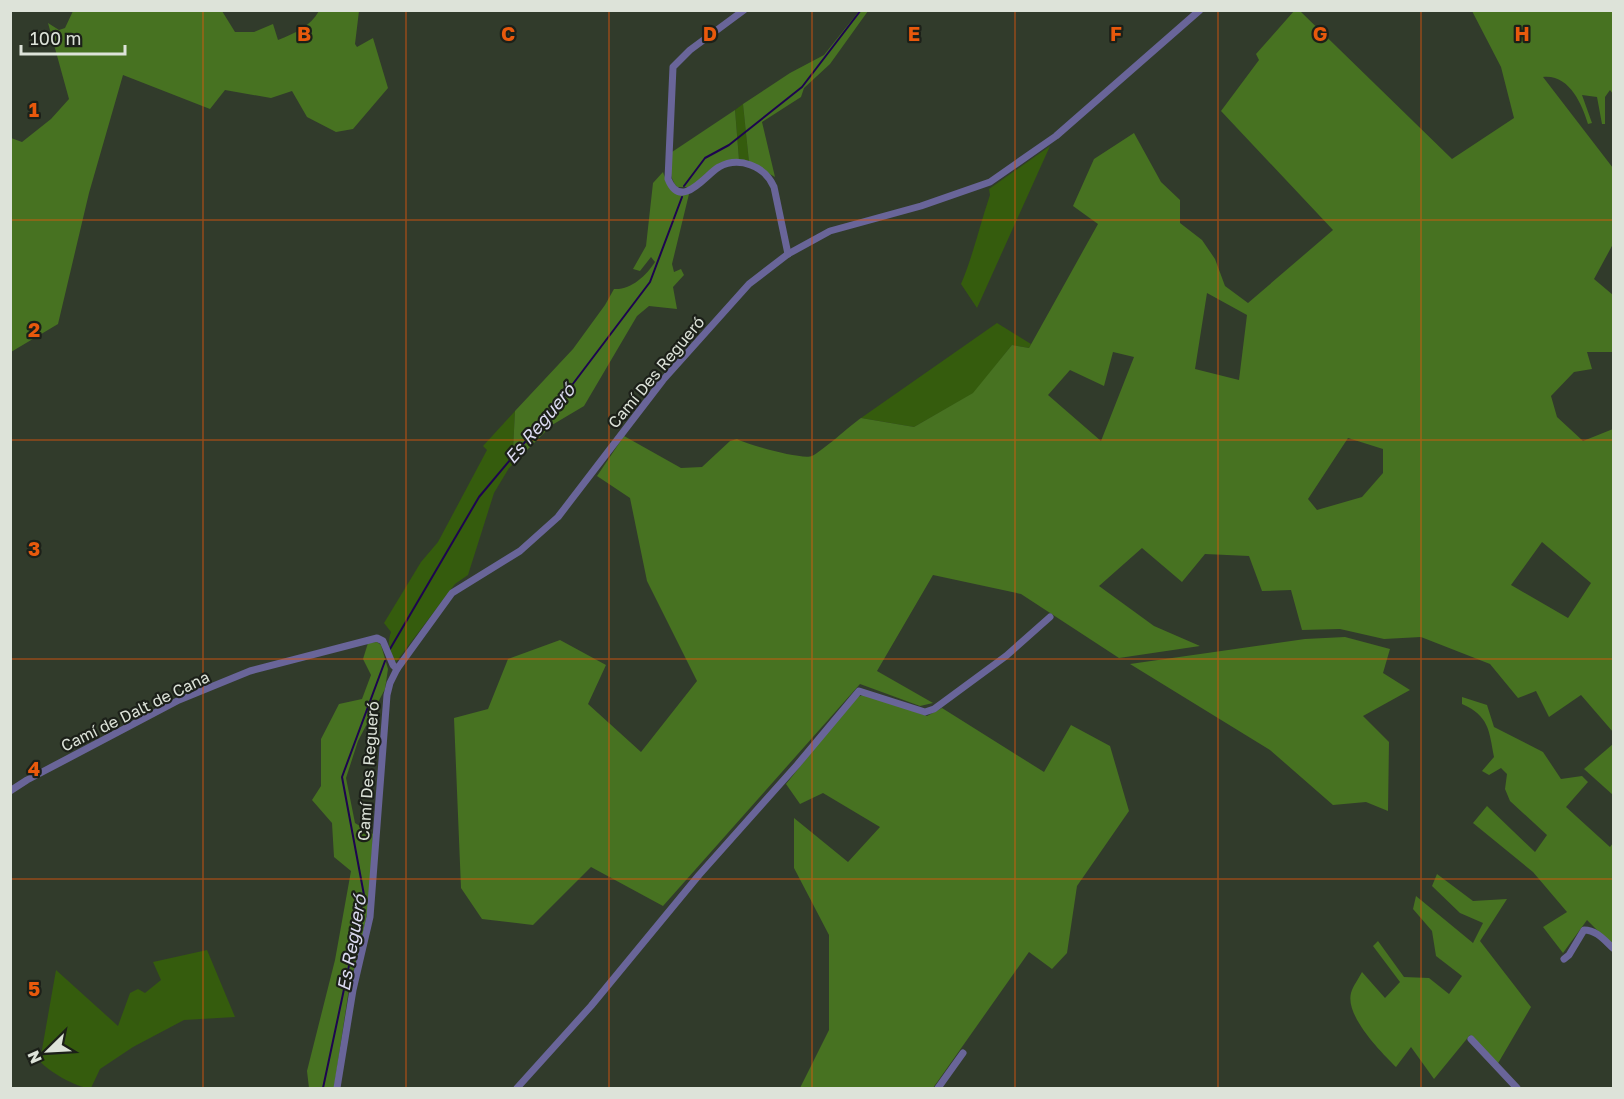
<svg xmlns="http://www.w3.org/2000/svg" width="1624" height="1099" font-family="'Golos Text',sans-serif">
<style>
.green{fill:#355c0d}
.forest{fill:#477221;fill-rule:evenodd}
.lines{fill:none;stroke-linecap:round;stroke-linejoin:round}
.stream{stroke:#1d0450;stroke-width:2}
.minor{stroke:#696599;stroke-width:7}
.grid{fill:none;stroke:#e8590c;stroke-width:1.5;stroke-opacity:0.55}
.labels{text-anchor:middle;stroke-width:4.5;stroke-linejoin:round;paint-order:stroke}
.street-label{font-size:16px;fill:#dde3d9;stroke:#1c2019}
.water-label{font-size:18px;font-style:italic;fill:#dbdaf0;stroke:#1c2019}
.grid-label{font-size:20px;text-anchor:middle;font-weight:bold;fill:#e8590c;stroke:#1c2019;stroke-width:4.5;stroke-linejoin:round;paint-order:stroke}
</style>
<rect width="100%" height="100%" fill="#313b2b"/>
<g class="green">
<polygon points="743,104 749,162 739,160 735,110"/>
<path d="M 1050,146 L 977,308 L 961,284 C 973,256 980,224 990,195 L 989,189 Z"/>
<polygon points="997,323 1031,344 1029,348 1012,345 974,393 914,427 861,418"/>
<path d="M 515,411 L 513,450 L 520,457 L 509,468 L 494,493 L 468,575 L 455,584 L 396,662 C 389,652 387,643 391,632 L 384,623 L 421,562 L 438,542 L 487,450 L 483,446 Z"/>
<path d="M 207,950 L 235,1017 L 184,1020 L 133,1047 L 100,1069 L 91,1088 C 79,1089 47,1071 40,1061 L 56,970 L 118,1026 L 130,993 L 138,989 L 145,993 L 161,980 L 153,962 Z"/>
</g>
<g class="forest">
<path d="M 73,11 L 222,11 L 235,32 L 254,32 L 273,24 L 278,40 C 295,33 310,27 319,11 L 359,11 L 355,44 L 357,47 L 373,38 L 388,88 L 353,129 L 336,132 L 307,117 L 292,91 L 271,98 L 225,90 L 210,109 L 123,75 L 89,193 L 58,324 L 11,352 L 11,138 L 22,142 L 51,119 L 69,99 L 48,23 L 59,30 L 65,28 Z"/>
<polygon points="859,11 868,11 830,64 804,88 801,97 762,122 775,177 749,162 743,104 790,73 824,55"/>
<path d="M 1294,11 L 1300,11 L 1452,159 L 1514,118 L 1501,67 L 1472,11 L 1613,11 L 1613,94 L 1610,90 L 1605,97 L 1605,124 L 1602,124 L 1597,97 L 1582,95 L 1592,123 L 1588,124 C 1582,104 1569,74 1543,77 L 1613,168 L 1613,244 L 1594,279 L 1613,295 L 1613,352 L 1587,352 L 1592,369 L 1574,372 L 1551,396 L 1557,417 L 1583,441 L 1613,429 L 1613,732 L 1581,695 L 1549,717 L 1536,691 L 1518,698 L 1490,664 L 1421,637 L 1384,639 L 1340,629 L 1302,630 L 1291,590 L 1262,591 L 1249,556 L 1205,554 L 1182,582 L 1142,548 L 1099,586 L 1154,626 L 1200,646 L 1119,658 L 1021,594 L 933,575 L 877,671 L 933,703 L 920,706 L 860,684 L 663,906 L 591,867 L 533,925 L 482,919 L 461,888 L 454,718 L 488,709 L 508,659 L 560,640 L 606,665 L 588,704 L 641,752 L 697,681 L 647,581 L 630,498 L 597,476 L 624,436 L 681,468 L 702,467 L 730,441 L 737,439 C 748,445 802,460 812,456 C 821,452 851,425 861,418 L 914,427 L 973,393 L 1012,345 L 1029,348 L 1098,224 L 1073,206 L 1094,159 L 1134,133 L 1161,182 L 1180,200 L 1180,223 L 1202,240 L 1215,259 L 1225,286 L 1248,303 L 1333,230 L 1221,111 L 1259,60 L 1256,54 ZM 1207,293 L 1247,315 L 1239,380 L 1195,369 ZM 1113,352 L 1134,357 L 1101,441 L 1048,395 L 1070,370 L 1104,386 ZM 1348,438 L 1383,449 L 1383,473 L 1362,497 L 1317,510 L 1308,499 ZM 1542,542 L 1591,583 L 1568,618 L 1511,585 Z"/>
<path d="M 735,110 L 739,160 C 715,161 708,173 691,187 L 677,187 C 668,177 671,164 672,152 Z"/>
<path d="M 663,172 C 668,187 674,190 689,194 L 672,264 L 674,272 L 681,269 L 684,275 L 673,287 L 677,309 L 649,306 L 637,316 L 584,406 L 552,425 L 520,457 L 513,450 L 515,411 L 573,349 L 605,305 L 614,289 C 631,290 646,276 655,262 L 651,257 L 640,271 L 633,269 L 646,246 L 653,183 Z"/>
<polygon points="1345,637 1390,649 1383,673 1410,690 1363,716 1389,742 1388,811 1366,802 1333,805 1270,750 1130,664 1305,639"/>
<polygon points="377,642 381,645 388,669 385,689 358,741 346,778 355,823 373,834 369,903 361,945 350,982 334,1088 309,1088 307,1071 335,960 351,871 334,857 332,823 312,800 321,786 321,739 339,704 362,699 371,675 363,659 368,643"/>
<polygon points="865,694 927,716 942,708 1044,772 1071,725 1110,746 1129,811 1077,886 1067,953 1052,969 1029,952 933,1088 800,1088 829,1030 829,935 794,868 794,818 848,862 880,827 823,793 800,804 786,784 855,698"/>
<path d="M 1462,697 L 1487,705 L 1494,727 L 1543,752 L 1561,779 L 1582,776 L 1588,782 L 1566,807 L 1610,847 L 1613,843 L 1613,946 L 1587,920 L 1563,953 L 1543,927 L 1567,912 L 1533,872 L 1473,823 L 1487,806 L 1535,852 L 1547,835 L 1510,801 L 1505,789 L 1507,774 L 1501,768 L 1489,775 L 1482,771 L 1494,757 C 1489,730 1489,716 1462,704 Z"/>
<polygon points="1613,744 1613,795 1584,769"/>
<path d="M 1437,874 L 1473,901 L 1507,899 L 1480,941 L 1531,1007 L 1497,1065 L 1470,1035 L 1434,1079 L 1411,1047 L 1396,1067 C 1381,1052 1345,1016 1351,993 C 1353,986 1359,978 1362,972 L 1385,998 L 1400,982 L 1373,946 L 1378,941 L 1404,977 L 1429,978 L 1449,994 L 1462,976 L 1436,956 L 1432,931 L 1413,909 L 1416,896 L 1473,943 L 1483,923 L 1460,913 L 1432,886 Z"/>
</g>
<g class="lines">
<g class="stream">
<polyline points="684,186 705,158 729,145 802,87 861,10"/>
<polyline points="390,649 479,497 566,393 650,282 682,197"/>
<polyline points="323,1088 364,895 342,777 385,661"/>
</g>
<g class="minor">
<path d="M 744,10 L 690,50 L 673,67 L 668,179 C 681,212 707,173 719,167 C 739,156 765,166 774,187 L 788,254"/>
<polyline points="10,791 27,780 179,700 250,671 377,638 383,641 393,665 397,669"/>
<path d="M 1564,959 L 1569,955 L 1584,930 C 1597,930 1605,941 1614,949"/>
<polyline points="1471,1039 1517,1088"/>
<polyline points="337,1088 353,990 370,917 387,695 390,683 397,669 452,593 520,551 558,517 663,380 749,284 788,254 830,231 921,206 990,182 1056,136 1200,10"/>
<polyline points="517,1088 591,1006 699,875 797,765 859,691 925,712 934,709 1006,656 1050,617"/>
<polyline points="938,1088 963,1053"/>
</g>
</g>
<path class="grid" d="M 203,10 L 203,1088M 406,10 L 406,1088M 609,10 L 609,1088M 812,10 L 812,1088M 1015,10 L 1015,1088M 1218,10 L 1218,1088M 1421,10 L 1421,1088M 10,220 L 1614,220M 10,440 L 1614,440M 10,659 L 1614,659M 10,879 L 1614,879"/>
<g class="labels">
<g class="street-label">
<text transform="translate(656 372) rotate(-50)" y="6">Camí Des Regueró</text>
<text transform="translate(135 711) rotate(-26)" y="6">Camí de Dalt de Cana</text>
<text transform="translate(368 771) rotate(-86)" y="6">Camí Des Regueró</text>
</g>
<g class="water-label">
<text transform="translate(540 424) rotate(-50)" y="6">Es Regueró</text>
<text transform="translate(352 943) rotate(-80)" y="6">Es Regueró</text>
</g>
</g>
<g class="grid-label">
<text x="304" y="41">B</text>
<text x="508" y="41">C</text>
<text x="710" y="41">D</text>
<text x="914" y="41">E</text>
<text x="1116" y="41">F</text>
<text x="1320" y="41">G</text>
<text x="1522" y="41">H</text>
<text x="34" y="117">1</text>
<text x="34" y="337">2</text>
<text x="34" y="556">3</text>
<text x="34" y="776">4</text>
<text x="34" y="996">5</text>
</g>
<rect width="1624" height="1099" fill="none" stroke="#dde3d9" stroke-width="24"/>
<g transform="translate(48 1051) rotate(246)" stroke="#1c2019" stroke-width="4.5" paint-order="stroke">
<path d="M0-4.5L10 22L0 15L-10 22Z" fill="#dde3d9"/>
<text y="-9" font-size="16" font-weight="bold" text-anchor="middle" fill="#dde3d9">N</text>
</g>
<path d="M21 45v9h104v-9" fill="none" stroke="#dde3d9" stroke-width="3"/>
<text x="30" y="45" font-size="18" fill="#dde3d9" stroke="#1c2019" stroke-width="4.5" paint-order="stroke">100 m</text>
</svg>
